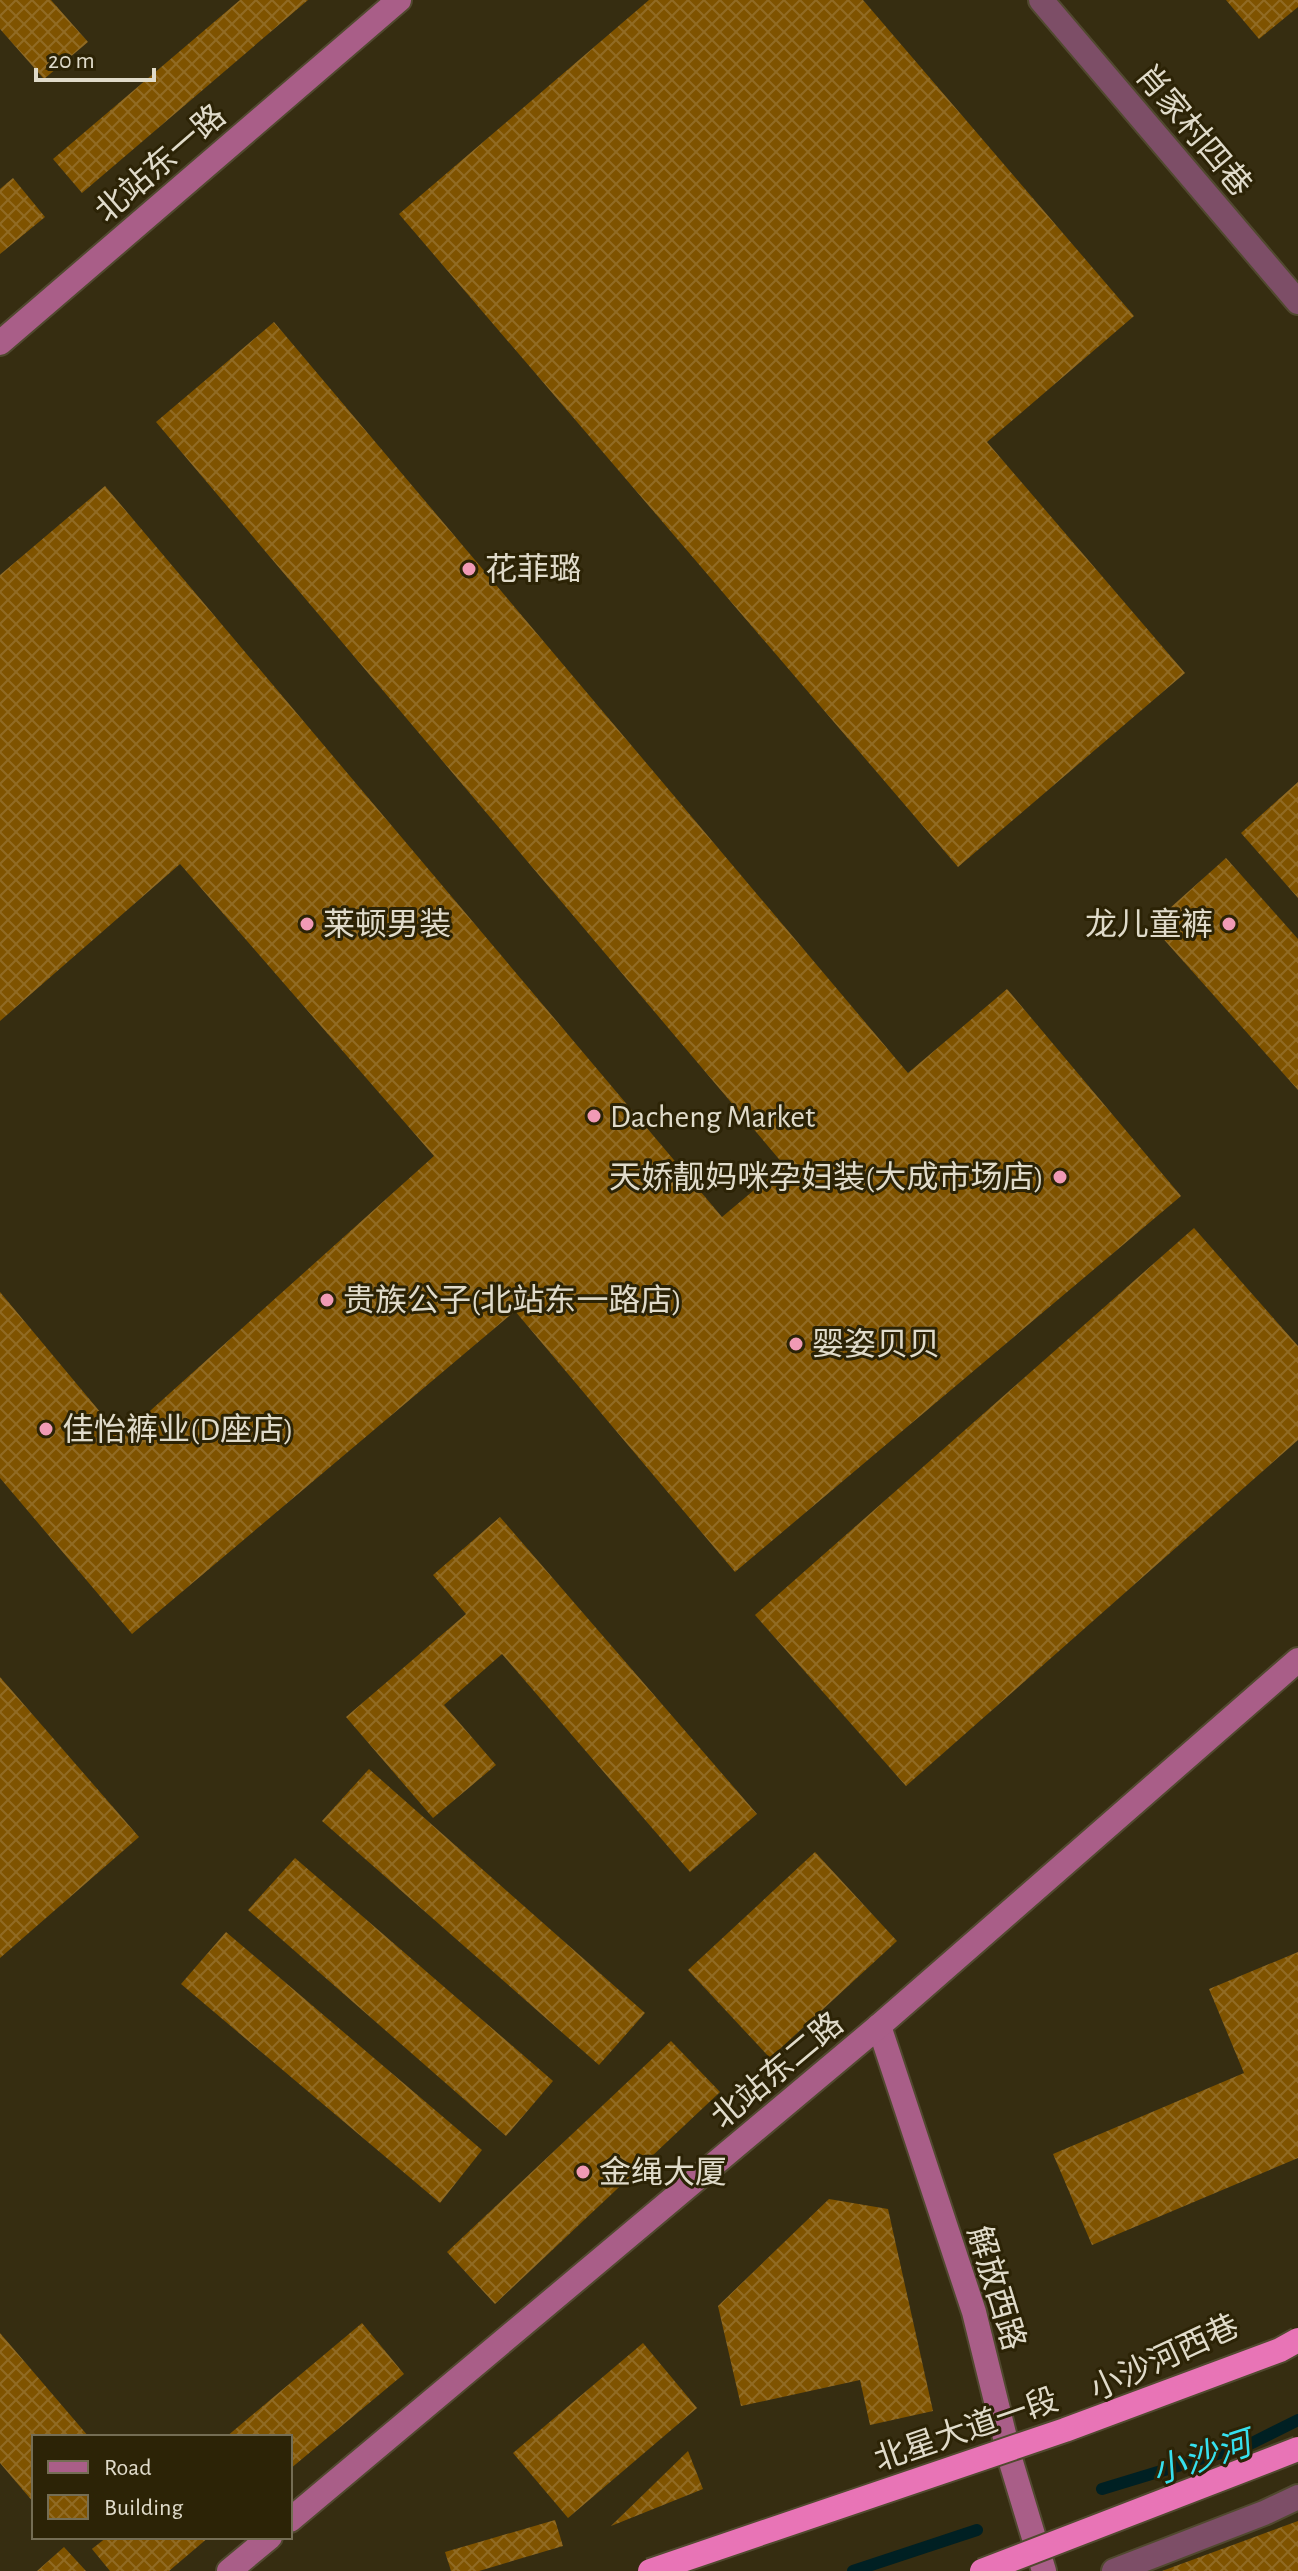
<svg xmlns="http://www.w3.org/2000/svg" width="1298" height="2571" font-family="'Alegreya Sans','Noto Sans SC',sans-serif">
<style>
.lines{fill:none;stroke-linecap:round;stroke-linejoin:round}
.stream{stroke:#002023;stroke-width:12}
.building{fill:url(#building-cross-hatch)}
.street-casing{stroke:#51492f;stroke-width:28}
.secondary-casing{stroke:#51492f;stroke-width:28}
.street{stroke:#7d4e67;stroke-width:24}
.secondary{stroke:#a95e88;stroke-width:24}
.highway-bridge-casing{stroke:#51492f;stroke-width:28;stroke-linecap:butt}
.highway-bridge{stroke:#e874b6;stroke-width:24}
.poi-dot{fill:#f09ab5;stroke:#2c2306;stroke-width:3}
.labels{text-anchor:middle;stroke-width:6;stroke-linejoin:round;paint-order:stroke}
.street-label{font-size:32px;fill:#e0dbca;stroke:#2c2306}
.poi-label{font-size:32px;fill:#e0dbca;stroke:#2c2306;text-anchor:start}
.water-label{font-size:34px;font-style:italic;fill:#36e1ef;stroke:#2c2306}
</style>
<defs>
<pattern id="building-cross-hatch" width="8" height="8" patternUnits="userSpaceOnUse" patternTransform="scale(2)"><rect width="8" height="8" fill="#7f5300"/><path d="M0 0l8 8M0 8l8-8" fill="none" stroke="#916b24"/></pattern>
</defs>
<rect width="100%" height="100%" fill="#362d11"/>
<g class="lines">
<g class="stream">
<polyline points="1102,2489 1250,2444 1298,2420"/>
<polyline points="853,2571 977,2530"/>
</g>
</g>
<g class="building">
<polygon points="0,0 51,0 88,42 44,79 0,29"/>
<polygon points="240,0 308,0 82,193 53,159"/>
<polygon points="649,0 863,0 1134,316 987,442 1185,673 958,867 399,214"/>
<polygon points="1226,0 1298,0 1298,7 1259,39"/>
<polygon points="13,178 45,217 0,254 0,189"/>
<polygon points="274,322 908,1073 1007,989 1181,1196 735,1572 515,1311 132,1634 0,1478 0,1292 121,1437 434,1156 180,864 0,1021 0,575 105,486 722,1217 784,1165 156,422"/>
<polygon points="1298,782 1298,898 1241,833"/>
<polygon points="1226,858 1298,939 1298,1090 1151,925"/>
<polygon points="1194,1228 1298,1346 1298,1440 906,1786 755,1615"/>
<polygon points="500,1517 757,1814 690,1872 502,1654 444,1705 496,1765 433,1818 346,1717 466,1614 433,1575"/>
<polygon points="0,1677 139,1837 0,1958"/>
<polygon points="369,1769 645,2013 599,2065 322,1821"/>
<polygon points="815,1852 897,1941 770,2058 688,1970"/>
<polygon points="295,1858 553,2081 506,2136 248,1910"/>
<polygon points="226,1932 482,2150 440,2203 181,1984"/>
<polygon points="1298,1952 1298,2158 1092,2245 1053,2154 1244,2073 1209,1989"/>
<polygon points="671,2041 720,2092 495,2304 447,2252"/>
<polygon points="829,2199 888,2209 933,2411 870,2425 860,2380 741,2406 718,2306"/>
<polygon points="362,2323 404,2374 290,2469 290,2437 226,2437"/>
<polygon points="0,2333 89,2437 34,2437 34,2503 0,2463"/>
<polygon points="643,2343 697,2408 568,2518 513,2453"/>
<polygon points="688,2451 703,2489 611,2526"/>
<polygon points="555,2520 563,2546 479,2571 451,2571 445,2552"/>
<polygon points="1298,2521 1298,2571 1162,2571"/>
<polygon points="107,2537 209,2537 169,2571 110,2571 92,2549"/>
<polygon points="64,2547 86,2571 37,2571"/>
</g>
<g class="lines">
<g class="street-casing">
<g id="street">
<polyline points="1041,0 1298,302"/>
<polyline points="1114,2571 1264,2513 1298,2497"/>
</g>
</g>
<g class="secondary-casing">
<g id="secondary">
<polyline points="0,343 399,0"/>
<polyline points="879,2026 974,2312 1011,2462 1044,2571"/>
<polyline points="290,2520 879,2026 1298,1660"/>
<polyline points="229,2571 270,2537"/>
</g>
</g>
<use href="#street" class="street"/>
<use href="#secondary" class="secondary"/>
<g class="highway-bridge-casing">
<g id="highway-bridge">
<polyline points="650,2571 1065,2430 1280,2350 1298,2340"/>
<polyline points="982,2571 1298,2449"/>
</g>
</g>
<use href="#highway-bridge" class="highway-bridge"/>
</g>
<g class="poi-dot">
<circle cx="469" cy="569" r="8"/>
<circle cx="307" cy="924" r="8"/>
<circle cx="1229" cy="924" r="8"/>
<circle cx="594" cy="1116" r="8"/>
<circle cx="1060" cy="1177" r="8"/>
<circle cx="327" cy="1300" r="8"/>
<circle cx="796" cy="1344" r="8"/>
<circle cx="46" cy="1429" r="8"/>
<circle cx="583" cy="2172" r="8"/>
</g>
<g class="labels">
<g class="street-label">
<text transform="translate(1194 130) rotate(50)" y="11">肖家村四巷</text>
<text transform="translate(160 163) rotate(-41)" y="11">北站东一路</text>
<text transform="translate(777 2070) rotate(-40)" y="11">北站东二路</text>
<text transform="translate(997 2288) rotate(73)" y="11">解放西路</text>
<text transform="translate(1164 2357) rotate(-25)" y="11">小沙河西巷</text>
<text transform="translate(966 2429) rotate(-19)" y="11">北星大道一段</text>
</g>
<g class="poi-label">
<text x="485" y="580">花菲璐</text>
<text x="323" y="935">莱顿男装</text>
<text x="1213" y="935" text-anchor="end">龙儿童裤</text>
<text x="610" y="1127">Dacheng Market</text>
<text x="1044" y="1188" text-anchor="end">天娇靓妈咪孕妇装(大成市场店)</text>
<text x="343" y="1311">贵族公子(北站东一路店)</text>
<text x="812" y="1355">婴姿贝贝</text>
<text x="62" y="1440">佳怡裤业(D座店)</text>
<text x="599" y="2183">金绳大厦</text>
</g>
<g class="water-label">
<text transform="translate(1201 2457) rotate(-18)" y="12">小沙河</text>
</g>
</g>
<rect x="32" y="2435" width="260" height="104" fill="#2c2306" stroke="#746d54" stroke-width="2"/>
<rect x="48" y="2461" width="40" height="12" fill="#a95e88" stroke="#746d54" stroke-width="2"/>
<text x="104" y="2475" font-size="24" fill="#e0dbca">Road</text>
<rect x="48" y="2495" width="40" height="24" fill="url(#building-cross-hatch)" stroke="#746d54" stroke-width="2"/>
<text x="104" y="2515" font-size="24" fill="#e0dbca">Building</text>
<path d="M36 68v12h118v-12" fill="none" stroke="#e0dbca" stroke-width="4"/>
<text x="48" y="68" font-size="24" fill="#e0dbca" stroke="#2c2306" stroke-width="6" paint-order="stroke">20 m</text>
</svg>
